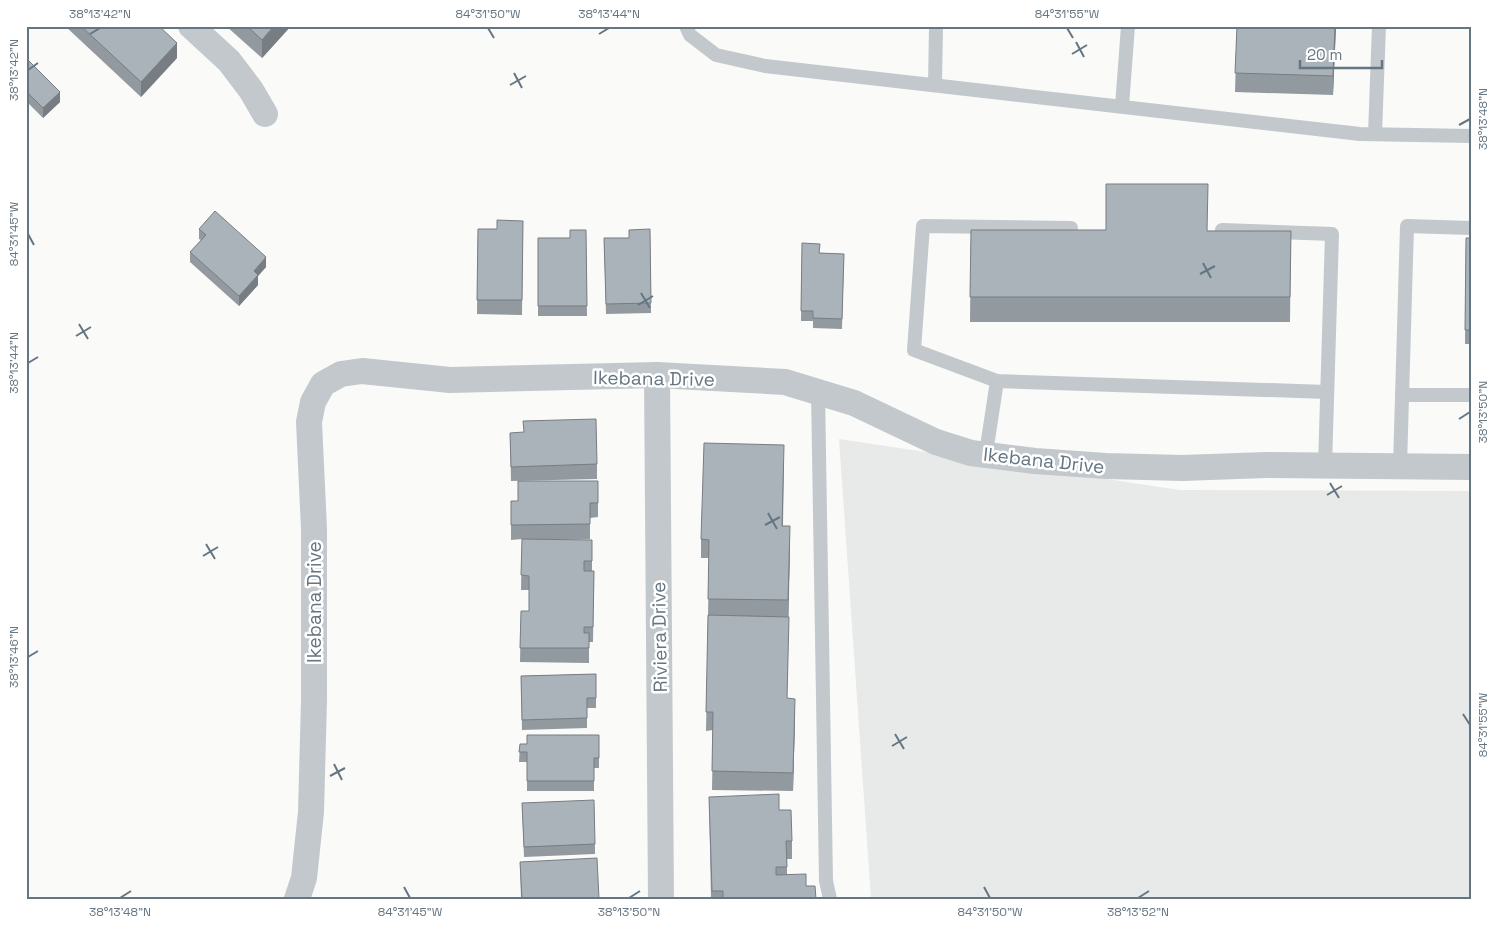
<svg xmlns="http://www.w3.org/2000/svg" width="1497" height="925" font-family="'Space Grotesk',sans-serif">
<style>
.built{fill:#e8e9e9}
.lines{fill:none;stroke-linecap:round;stroke-linejoin:round}
.lane{stroke:#c3c8cc;stroke-width:14}
.street{stroke:#c3c8cc;stroke-width:26}
.wall{fill:#929a9f}
.shaded-wall{fill:#777d82}
.building{fill:#aab3b9;stroke:#777d82}
.ticks{fill:none;stroke:#657683;stroke-width:2}
.labels{text-anchor:middle;stroke-width:5;stroke-linejoin:round;paint-order:stroke}
.street-label{font-size:19px;fill:#657683;stroke:#fff}
.neatline{fill:none;stroke:#657683;stroke-width:2}
.ticks-label{font-size:12px;text-anchor:middle;fill:#657683}
</style>
<rect width="100%" height="100%" fill="#fafaf8"/>
<polygon class="built" points="839,439 1180,490 1471,491 1471,899 871,899"/>
<g class="lines">
<g class="lane">
<polyline points="686,26 690,35 716,55 765,66 1360,134 1471,136"/>
<polyline points="935,85 936,26"/>
<polyline points="1122,106 1128,26"/>
<polyline points="1375,134 1379,26"/>
<polyline points="1071,228 923,226 914,350 997,381 1327,392"/>
<polyline points="1222,230 1332,234 1325,466"/>
<polyline points="818,391 826,881 830,899"/>
<polyline points="1402,395 1471,395"/>
<polyline points="986,453 997,381"/>
<polyline points="1400,466 1407,226 1471,228"/>
</g>
<g class="street">
<polyline points="191,26 229,61 251,90 265,114"/>
<polyline points="657,375 661,899"/>
<polyline points="297,899 304,878 311,812 314,700 314,529 309,422 313,402 323,384 341,374 362,371 450,380 657,375 785,382 854,403 936,442 971,453 1035,461 1106,466 1182,468 1266,465 1471,467"/>
</g>
</g>
<g class="wall">
<polygon points="65,26 159,26 177,58 141,97"/>
<polygon points="226,26 291,26 262,58"/>
<polygon points="1237,26 1336,26 1333,95 1235,92"/>
<polygon points="26,58 60,102 43,118 26,101"/>
<polygon points="523,221 522,315 477,314 478,229 497,229"/>
<polygon points="199,229 266,267 258,276 258,285 239,306 190,262 190,252 201,240 199,239"/>
<polygon points="650,229 651,313 606,314 604,238 629,238"/>
<polygon points="586,230 587,316 538,316 538,238 570,238"/>
<polygon points="971,230 1291,231 1290,322 970,322"/>
<polygon points="1466,238 1471,238 1471,344 1465,344"/>
<polygon points="802,243 820,253 844,254 842,329 813,328 813,321 801,321"/>
<polygon points="510,433 597,464 597,479 511,481"/>
<polygon points="784,463 783,526 790,545 787,698 795,717 793,791 712,790 713,730 706,731 709,558 701,558 701,539"/>
<polygon points="598,481 598,517 590,518 590,539 533,539 592,540 592,571 594,571 593,642 589,642 589,663 520,662 521,611 529,611 529,590 521,590 522,539 511,540 511,501 518,501"/>
<polygon points="596,674 596,708 587,708 587,728 522,730 521,676"/>
<polygon points="599,735 599,768 594,768 594,791 527,791 527,762 519,762 520,744 527,744"/>
<polygon points="709,797 779,810 792,841 792,859 787,859 787,874 806,886 816,899 711,899"/>
<polygon points="522,803 595,844 595,854 524,857"/>
<polygon points="520,862 599,899 521,899"/>
</g>
<g class="shaded-wall">
<polygon points="274,26 291,26 262,58 262,40"/>
<polygon points="1335,26 1336,26 1333,95 1333,76"/>
<polygon points="177,43 177,58 141,97 141,82"/>
<polygon points="60,92 60,102 43,118 43,108"/>
<polygon points="266,257 266,267 258,276 258,285 239,306 239,296 254,271"/>
<polygon points="790,526 790,545 788,619 788,600"/>
<polygon points="795,699 795,717 793,791 793,773"/>
</g>
<g class="building">
<polygon points="81,26 159,26 177,43 141,82"/>
<polygon points="247,26 274,26 262,40"/>
<polygon points="1237,26 1335,26 1333,76 1235,73"/>
<polygon points="26,58 60,92 43,108 26,91"/>
<polygon points="1106,184 1208,184 1207,231 1291,231 1290,297 970,297 971,230 1106,230"/>
<polygon points="215,211 266,257 254,271 258,275 239,296 190,252 206,235 199,229"/>
<polygon points="497,220 523,221 522,300 477,300 478,229 497,229"/>
<polygon points="650,229 651,303 606,304 604,238 629,238 629,230"/>
<polygon points="570,230 586,230 587,306 538,306 538,238 570,238"/>
<polygon points="1466,238 1471,238 1471,330 1465,330"/>
<polygon points="802,243 820,244 819,253 844,254 842,319 813,318 813,311 801,311"/>
<polygon points="596,419 597,464 511,467 510,433 524,432 523,421"/>
<polygon points="704,443 784,445 782,526 790,526 788,600 708,599 709,540 701,539"/>
<polygon points="518,481 598,481 598,503 590,503 590,524 511,525 511,501 518,501"/>
<polygon points="522,539 592,540 592,561 584,561 584,571 594,571 593,627 584,627 584,633 589,633 589,648 520,648 521,611 529,611 529,576 521,575"/>
<polygon points="708,615 789,617 787,698 795,699 793,773 712,771 713,712 706,712"/>
<polygon points="596,674 596,698 587,698 587,718 522,720 521,676"/>
<polygon points="527,735 599,735 599,758 594,758 594,781 527,781 527,752 519,752 520,744 527,744"/>
<polygon points="779,794 779,810 791,810 792,841 786,841 787,867 776,867 776,875 806,874 806,886 815,886 816,899 723,899 723,891 712,891 709,797"/>
<polygon points="594,800 595,844 524,847 522,803"/>
<polygon points="597,858 599,899 522,899 520,862"/>
</g>
<path class="ticks" d="M 488,28 L 494,38M 1067,28 L 1073,38M 90,34 L 100,28M 599,34 L 609,28M 1076,42 L 1084,57M 1072,54 L 1087,45M 28,70 L 38,63M 514,73 L 522,88M 510,85 L 526,76M 1459,125 L 1470,119M 28,234 L 34,245M 1203,263 L 1211,278M 1200,274 L 1215,266M 641,293 L 650,308M 638,305 L 653,296M 79,324 L 88,339M 76,336 L 91,327M 28,363 L 38,357M 1459,419 L 1470,412M 1330,483 L 1339,498M 1327,495 L 1342,486M 768,513 L 777,529M 765,525 L 780,517M 206,544 L 215,559M 203,556 L 218,547M 28,657 L 38,651M 1463,714 L 1470,725M 895,734 L 904,749M 892,746 L 907,737M 334,764 L 342,780M 330,776 L 345,768M 404,887 L 410,898M 984,887 L 990,898M 120,898 L 131,891M 629,898 L 640,891M 1138,898 L 1149,891"/>
<g class="labels">
<g class="street-label">
<text transform="translate(654 378) rotate(1)" y="7">Ikebana Drive</text>
<text transform="translate(1044 460) rotate(6)" y="7">Ikebana Drive</text>
<text transform="translate(314 602) rotate(-90)" y="7">Ikebana Drive</text>
<text transform="translate(659 637) rotate(-91)" y="7">Riviera Drive</text>
</g>
</g>
<rect width="1497" height="925" fill="none" stroke="#ffffff" stroke-width="55"/>
<path d="M1300 60v8h82v-8" fill="none" stroke="#657683" stroke-width="2.5"/>
<text x="1307" y="60" font-size="15" fill="#657683" stroke="#ffffff" stroke-width="4" paint-order="stroke">20 m</text>
<rect x="28" y="28" width="1442" height="870" class="neatline"/>
<g class="ticks-label">
<text x="100" y="18">38°13'42"N</text>
<text x="488" y="18">84°31'50"W</text>
<text x="609" y="18">38°13'44"N</text>
<text x="1067" y="18">84°31'55"W</text>
<text transform="translate(14 70) rotate(-90)" y="4">38°13'42"N</text>
<text transform="translate(1483 119) rotate(-90)" y="4">38°13'48"N</text>
<text transform="translate(14 234) rotate(-90)" y="4">84°31'45"W</text>
<text transform="translate(14 363) rotate(-90)" y="4">38°13'44"N</text>
<text transform="translate(1483 412) rotate(-90)" y="4">38°13'50"N</text>
<text transform="translate(14 657) rotate(-90)" y="4">38°13'46"N</text>
<text transform="translate(1483 725) rotate(-90)" y="4">84°31'55"W</text>
<text x="120" y="916">38°13'48"N</text>
<text x="410" y="916">84°31'45"W</text>
<text x="629" y="916">38°13'50"N</text>
<text x="990" y="916">84°31'50"W</text>
<text x="1138" y="916">38°13'52"N</text>
</g>
</svg>
